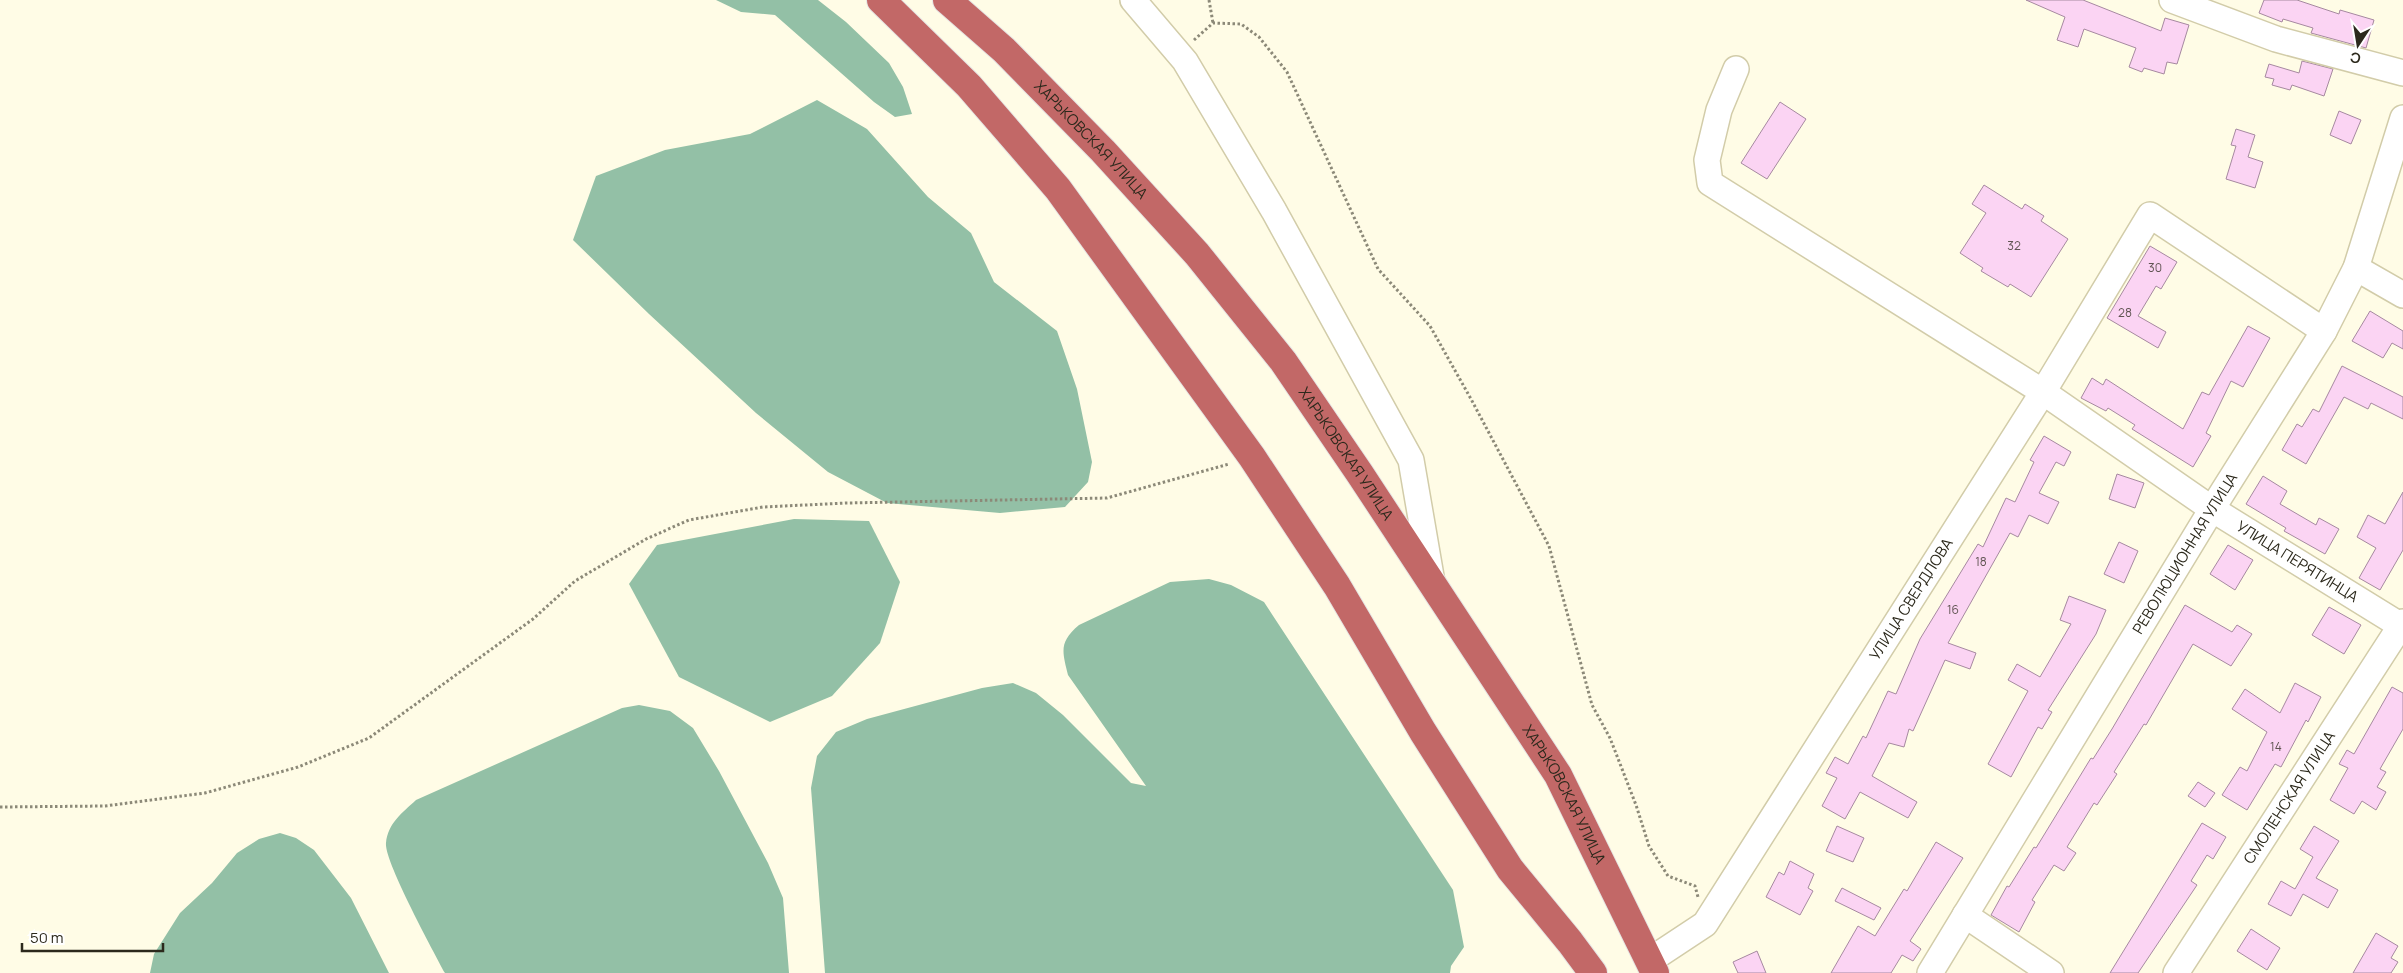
<svg xmlns="http://www.w3.org/2000/svg" width="2403" height="973" font-family="Manrope,sans-serif">
<style>
.forest{fill:#93c0a6}
.building{fill:#fbd4f3;stroke:#a689a0}
.lines{fill:none;stroke-linecap:round;stroke-linejoin:round}
.minor-casing{stroke:#d2cca9;stroke-width:28}
.highway-casing{stroke:#e6e5e4;stroke-width:30}
.path{stroke:#8c8978;stroke-width:3;stroke-dasharray:2.5 2.5;stroke-linecap:butt}
.minor{stroke:#fff;stroke-width:25}
.highway{stroke:#c26867;stroke-width:28}
.labels{text-anchor:middle;stroke-width:4.5;stroke-linejoin:round;paint-order:stroke}
.number-label{font-size:12px;fill:#605452}
.street-label{font-size:15px;fill:#2c291c;stroke:#fff}
</style>
<rect width="100%" height="100%" fill="#fffce6"/>
<g class="forest">
<polygon points="716,0 818,0 846,22 889,63 903,87 912,114 895,117 874,102 775,15 741,12"/>
<polygon points="817,100 867,129 928,197 971,233 994,282 1057,331 1077,389 1092,462 1088,482 1065,507 1000,513 887,503 828,472 756,413 649,314 573,240 596,176 665,150 750,134"/>
<polygon points="794,519 869,521 900,582 880,643 832,696 770,722 679,677 629,584 657,545"/>
<path d="M 1209,579 L 1231,585 L 1264,602 L 1453,890 L 1464,947 L 1451,966 L 1450,973 L 825,973 L 811,788 L 817,756 L 836,732 L 867,719 L 982,688 L 1013,683 L 1036,693 L 1063,715 L 1131,783 L 1146,786 L 1068,675 C 1062,651 1059,642 1079,625 L 1170,582 Z"/>
<path d="M 639,705 L 670,711 L 693,728 L 719,771 L 768,863 L 783,898 L 789,973 L 445,973 C 434,952 384,861 386,843 C 388,823 402,813 416,800 L 622,708 Z"/>
<polygon points="280,833 296,838 314,850 351,898 389,973 150,973 154,954 180,913 212,883 237,853 259,839"/>
</g>
<g class="building">
<polygon points="2026,0 2083,0 2161,31 2165,18 2189,25 2177,64 2167,62 2164,74 2144,68 2142,72 2129,67 2136,48 2084,29 2078,47 2057,40 2065,17"/>
<polygon points="2264,0 2297,0 2339,14 2340,10 2374,20 2366,48 2311,33 2313,28 2283,19 2282,22 2259,13"/>
<polygon points="2302,61 2333,69 2324,96 2292,85 2290,90 2272,85 2274,79 2265,77 2269,64 2299,73"/>
<polygon points="1780,102 1806,119 1767,179 1741,163"/>
<polygon points="2339,111 2361,120 2351,144 2330,135"/>
<polygon points="2236,129 2255,135 2248,157 2263,162 2255,188 2226,179 2236,146 2231,145"/>
<polygon points="1984,185 2022,209 2025,204 2044,216 2041,221 2068,239 2031,297 2010,284 2008,287 1981,271 1983,268 1960,253 1986,213 1972,204"/>
<polygon points="2150,246 2177,262 2161,289 2156,286 2138,316 2166,332 2158,348 2107,318"/>
<polygon points="2370,311 2403,331 2403,349 2392,343 2383,358 2352,341"/>
<polygon points="2248,326 2270,338 2243,387 2231,381 2206,433 2211,436 2193,467 2132,429 2135,425 2108,408 2106,411 2081,398 2092,378 2103,385 2106,379 2183,429 2202,392 2209,395"/>
<polygon points="2342,366 2403,397 2403,419 2371,403 2368,409 2344,397 2306,464 2282,450 2297,424 2302,427 2313,409 2319,412"/>
<polygon points="2044,436 2071,452 2064,466 2056,462 2039,493 2059,502 2048,524 2029,515 2018,537 2010,533 1948,643 1976,653 1970,669 1945,660 1913,731 1909,729 1904,747 1889,743 1872,776 1917,802 1908,818 1860,792 1845,819 1822,806 1837,778 1826,773 1835,757 1848,764 1863,736 1866,738 1888,691 1896,694 1920,639 1978,544 1983,547 2006,498 2015,502 2034,462 2030,460"/>
<polygon points="2117,474 2144,483 2135,508 2109,499"/>
<polygon points="2263,476 2287,491 2280,504 2316,525 2319,518 2339,529 2325,554 2284,531 2286,528 2246,504"/>
<polygon points="2403,492 2403,550 2380,590 2359,578 2376,548 2357,537 2368,515 2385,524"/>
<polygon points="2119,542 2138,551 2124,583 2104,574"/>
<polygon points="2228,545 2253,560 2235,590 2210,574"/>
<polygon points="2069,596 2106,610 2096,634 2048,710 2052,712 2042,729 2038,727 2011,777 1988,764 2028,691 2008,680 2017,664 2040,677 2071,624 2060,620"/>
<polygon points="2185,605 2232,632 2237,625 2252,634 2231,666 2193,644 2146,725 2144,724 2114,772 2117,774 2097,805 2094,803 2067,847 2076,853 2064,871 2054,865 2032,900 2035,902 2019,932 1991,915 2007,886 2009,887 2034,847 2036,848 2091,758 2093,759 2112,729"/>
<polygon points="2329,607 2361,625 2344,654 2312,635"/>
<polygon points="2295,683 2321,697 2308,722 2306,720 2281,767 2275,764 2247,810 2222,795 2240,767 2247,771 2267,732 2232,709 2245,689 2280,713"/>
<polygon points="2392,687 2403,693 2403,729 2380,769 2386,772 2377,787 2386,792 2376,810 2362,801 2354,814 2330,800 2348,768 2339,764 2347,750 2354,754"/>
<polygon points="2198,782 2215,793 2205,807 2188,796"/>
<polygon points="2202,823 2226,837 2213,859 2207,855 2191,881 2197,885 2138,973 2110,973"/>
<polygon points="1837,826 1864,838 1853,862 1826,851"/>
<polygon points="2314,826 2339,841 2316,878 2338,890 2328,908 2303,894 2291,916 2268,904 2281,881 2295,889 2313,857 2300,849"/>
<polygon points="1936,842 1963,858 1910,941 1921,949 1913,961 1902,955 1891,973 1831,973 1858,926 1875,936 1904,889 1907,891"/>
<polygon points="1790,861 1814,874 1808,888 1813,891 1800,915 1766,897 1779,872 1784,875"/>
<polygon points="1842,888 1881,908 1874,920 1835,901"/>
<polygon points="2251,929 2280,948 2267,970 2237,951"/>
<polygon points="2376,933 2398,946 2391,958 2398,962 2391,973 2353,973"/>
<polygon points="1757,951 1766,973 1738,973 1733,962"/>
</g>
<g class="lines">
<g class="minor-casing">
<g id="minor">
<polyline points="1133,0 1185,61 1274,211 1411,460 1432,582"/>
<polyline points="2172,0 2276,39 2403,73"/>
<path id="s1" d="M 1736,69 L 1719,110 L 1707,160 L 1710,183 L 2043,392 L 2212,509 L 2403,627"/>
<polyline points="2356,268 2403,295"/>
<polyline points="1965,915 2051,973"/>
<path id="s2" d="M 1649,961 L 1705,924 L 2043,392 L 2150,215 L 2324,331"/>
<path id="s3" d="M 1930,973 L 2212,509 L 2324,331 L 2356,268 L 2403,118"/>
<path id="s4" d="M 2176,973 L 2403,622"/>
</g>
</g>
<g class="highway-casing">
<g id="highway">
<polyline points="881,0 969,86 1058,189 1252,457 1337,586 1423,732 1510,869 1570,942 1593,973"/>
<path id="s5" d="M 947,0 L 1004,50 L 1103,151 L 1197,254 L 1283,361 L 1360,474 L 1558,775 L 1655,973"/>
</g>
</g>
<g class="path">
<polyline points="1209,0 1213,23"/>
<polyline points="1194,40 1213,23 1241,24 1259,37 1287,72 1378,269 1430,326 1471,399 1549,546 1592,705 1610,738 1636,805 1649,846 1668,876 1695,886 1698,897"/>
<polyline points="0,807 105,806 205,793 298,767 369,738 533,619 575,581 646,539 689,520 763,507 847,503 1107,498 1229,464"/>
</g>
<use href="#minor" class="minor"/>
<use href="#highway" class="highway"/>
</g>
<g class="labels">
<g class="number-label">
<text x="2014" y="250">32</text>
<text x="2155" y="272">30</text>
<text x="2125" y="317">28</text>
<text x="1981" y="566">18</text>
<text x="1953" y="614">16</text>
<text x="2276" y="751">14</text>
</g>
<g class="street-label">
<text dy="5" stroke="none"><textPath href="#s5" startOffset="201">ХАРЬКОВСКАЯ УЛИЦА</textPath></text>
<text dy="5" stroke="none"><textPath href="#s5" startOffset="606">ХАРЬКОВСКАЯ УЛИЦА</textPath></text>
<text dy="5" stroke="none"><textPath href="#s3" startOffset="491">РЕВОЛЮЦИОННАЯ УЛИЦА</textPath></text>
<text dy="5" stroke="none"><textPath href="#s1" startOffset="818">УЛИЦА ПЕРЯТИНЦА</textPath></text>
<text dy="5" stroke="none"><textPath href="#s2" startOffset="452">УЛИЦА СВЕРДЛОВА</textPath></text>
<text dy="5" stroke="none"><textPath href="#s5" startOffset="1011">ХАРЬКОВСКАЯ УЛИЦА</textPath></text>
<text dy="5" stroke="none"><textPath href="#s4" startOffset="209">СМОЛЕНСКАЯ УЛИЦА</textPath></text>
</g>
</g>
<g transform="translate(2358 45) rotate(192)" stroke="#ffffff" stroke-width="4" paint-order="stroke">
<path d="M0-4L9 19L0 12L-9 19Z" fill="#2c291c"/>
<text y="-8" font-size="14" font-weight="bold" text-anchor="middle" fill="#2c291c">С</text>
</g>
<path d="M22 943v8h141v-8" fill="none" stroke="#2c291c" stroke-width="2.5"/>
<text x="30" y="943" font-size="15" fill="#2c291c" stroke="#ffffff" stroke-width="4" paint-order="stroke">50 m</text>
</svg>
